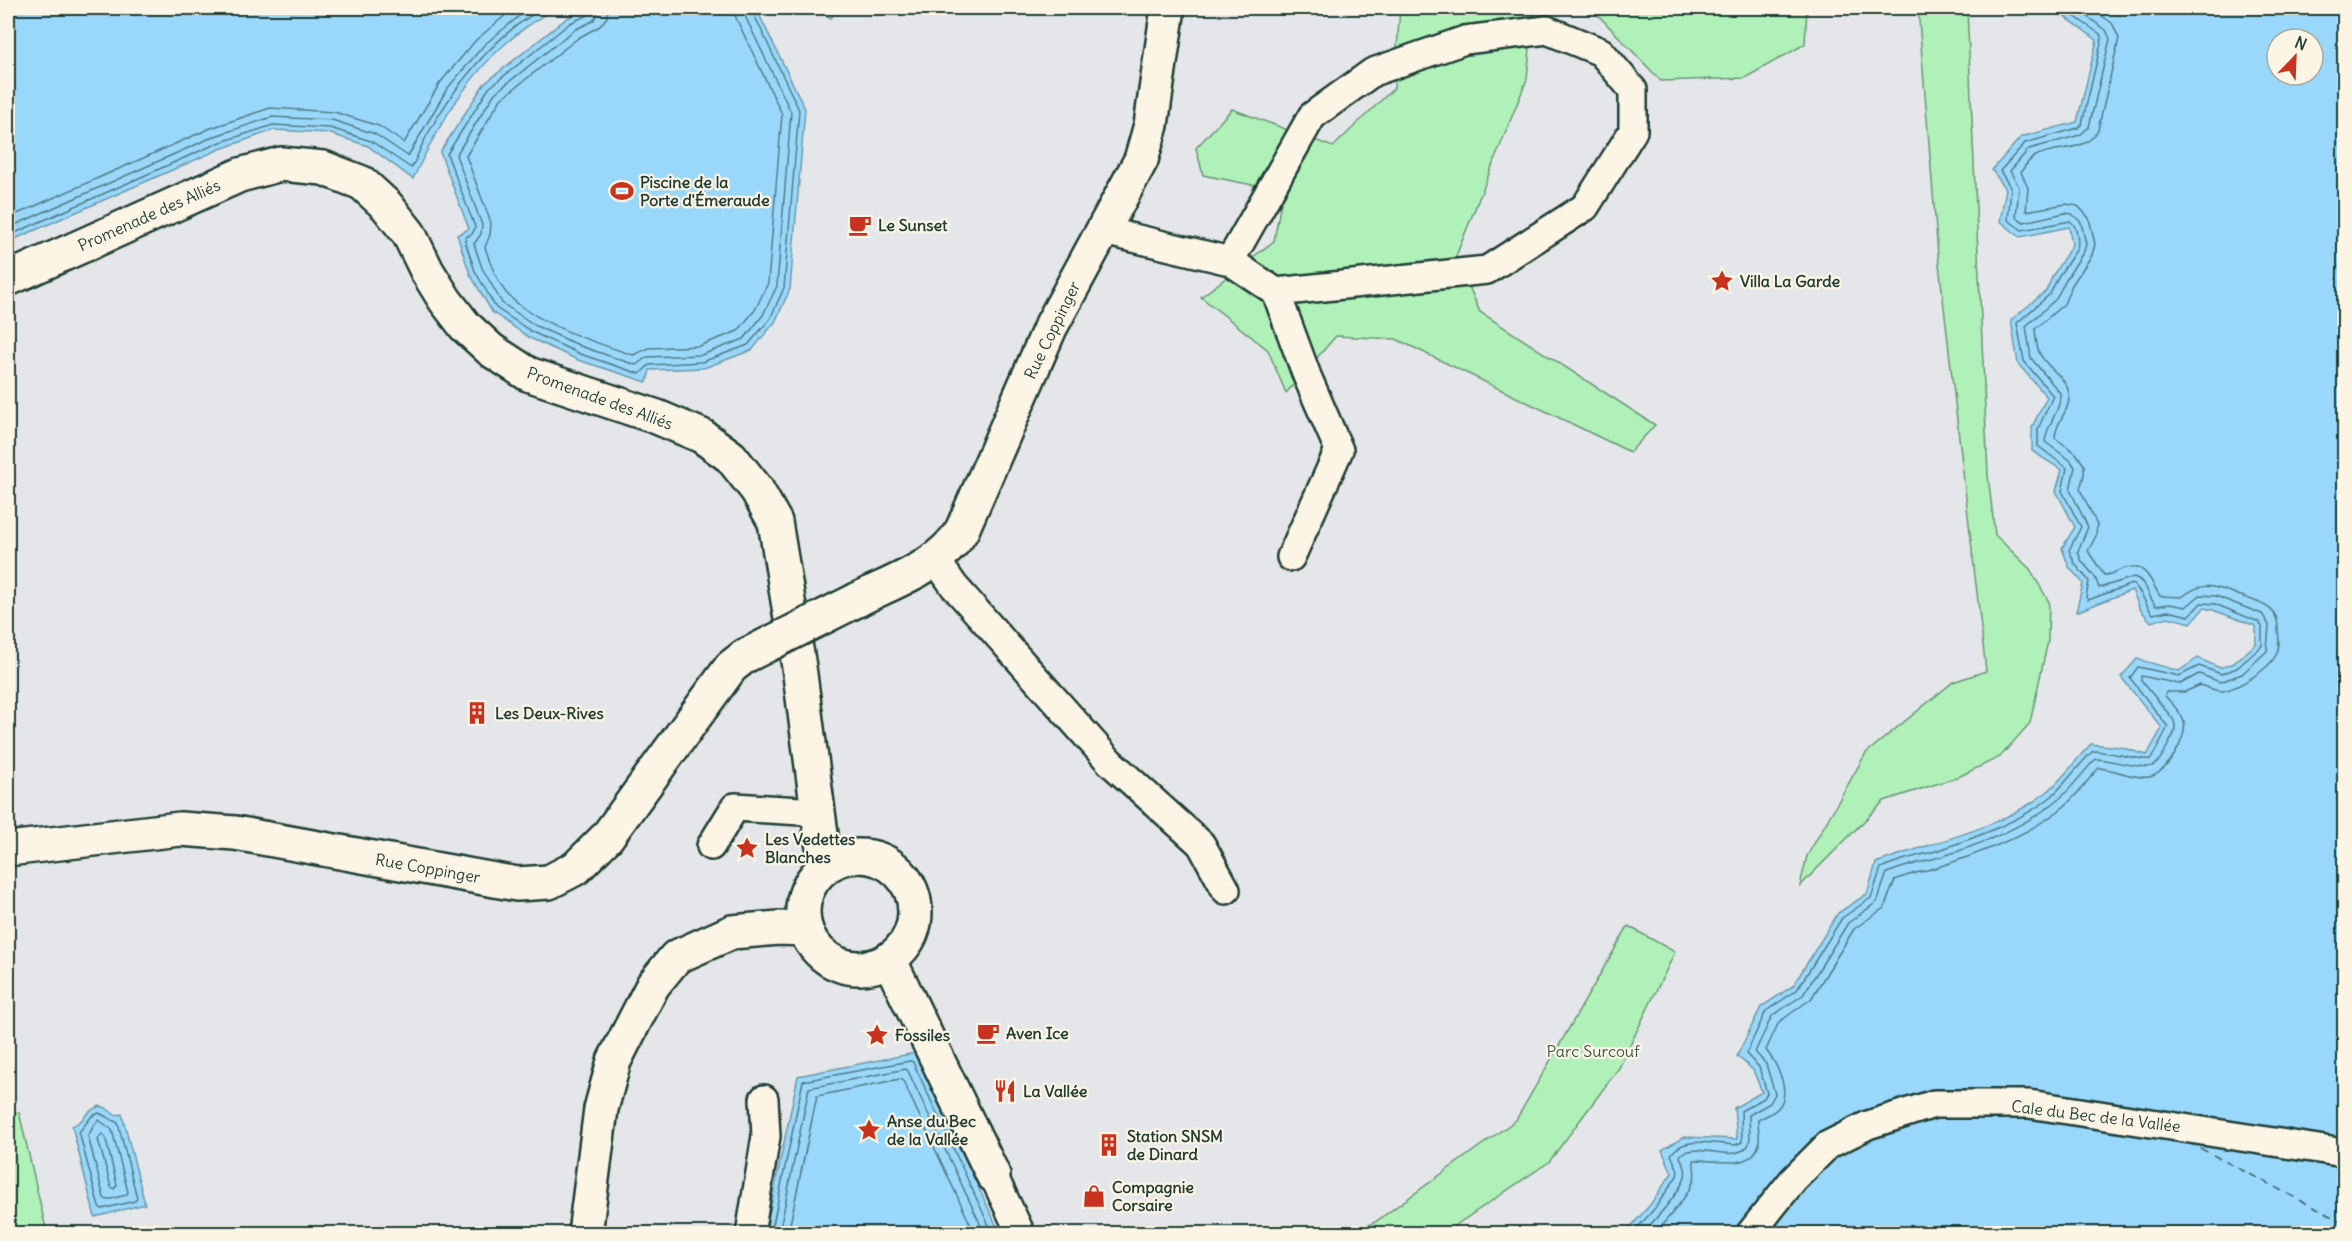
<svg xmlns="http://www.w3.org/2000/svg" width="2352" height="1241" font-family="Delius,sans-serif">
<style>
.green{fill:#b0f0b9;stroke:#689676;stroke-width:1.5}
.water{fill:#9ad8fb;stroke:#699aab;stroke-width:1.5;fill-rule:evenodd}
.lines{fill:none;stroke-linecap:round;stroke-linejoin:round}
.shore{stroke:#507b84;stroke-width:1.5}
.ferry{stroke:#385c5c;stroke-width:1.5;stroke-dasharray:8 6;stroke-linecap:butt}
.lane-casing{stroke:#1f3d34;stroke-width:32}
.street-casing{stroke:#1f3d34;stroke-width:38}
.lane{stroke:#fcf5e5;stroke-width:27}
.street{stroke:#fcf5e5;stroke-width:33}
.street-bridge-casing{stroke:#1f3d34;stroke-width:38;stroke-linecap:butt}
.street-bridge{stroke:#fcf5e5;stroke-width:33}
.labels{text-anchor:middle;stroke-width:4.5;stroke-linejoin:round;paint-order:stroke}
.poi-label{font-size:16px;font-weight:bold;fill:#1f3d34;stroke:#fcf5e5;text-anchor:start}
.street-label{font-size:16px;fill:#1f3d34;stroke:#fcf5e5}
.park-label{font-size:16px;fill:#355848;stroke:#fcf5e5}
</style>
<rect width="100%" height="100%" fill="#e5e6e9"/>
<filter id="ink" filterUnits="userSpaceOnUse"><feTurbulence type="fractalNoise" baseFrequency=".0167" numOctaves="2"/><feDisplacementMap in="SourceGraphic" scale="12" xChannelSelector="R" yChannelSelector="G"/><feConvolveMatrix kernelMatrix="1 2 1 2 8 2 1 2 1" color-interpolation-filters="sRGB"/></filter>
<g filter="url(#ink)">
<g class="green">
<polygon points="1400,8 1534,8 1527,79 1456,256 1480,312 1655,425 1630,452 1396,339 1336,336 1286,393 1268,350 1201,297 1274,241 1283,191 1203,175 1196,148 1232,109 1333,147 1394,88"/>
<polygon points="1548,8 1807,8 1805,44 1745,78 1661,81 1596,13"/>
<polygon points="1918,8 1967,8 1988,475 1995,535 2030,569 2049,602 2048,641 2030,723 2000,757 1958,777 1884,801 1800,886 1807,856 1866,753 1953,682 1986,671 1938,255"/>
<polygon points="1628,926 1675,952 1619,1068 1549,1162 1444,1233 1351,1233 1375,1222 1516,1120"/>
<polygon points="19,1112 47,1233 8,1233 8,1115"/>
</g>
<g class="water">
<path d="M 8,8 L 558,8 C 488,42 445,110 413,179 L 368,146 L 328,133 L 274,130 L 220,149 L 8,242 Z"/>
<polygon points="591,8 756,8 805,109 790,289 775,322 752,350 704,368 650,370 647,382 578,360 530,338 492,312 470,274 457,235 469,229 440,152 484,84 567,18"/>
<polygon points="813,8 839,8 831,18"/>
<path d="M 2053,8 L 2344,8 L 2344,1233 L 1624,1234 L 1650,1205 L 1672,1173 L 1662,1150 L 1684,1137 L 1737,1139 L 1734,1108 L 1762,1092 L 1753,1070 L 1737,1056 L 1761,1007 L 1793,986 L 1838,913 L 1867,894 L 1876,863 C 1933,841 1997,831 2047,792 C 2063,779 2076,759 2091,744 L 2120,747 L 2147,755 L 2162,728 L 2121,677 L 2137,659 L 2179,671 L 2198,658 L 2220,668 L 2234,663 L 2256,644 L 2256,626 L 2213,610 L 2204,608 L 2191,623 L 2168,617 L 2151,622 L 2140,609 L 2132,590 L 2076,612 L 2083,583 L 2069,567 L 2062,548 L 2075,527 L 2056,491 L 2062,470 L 2032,451 L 2032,427 L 2047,397 L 2018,364 L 2011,320 L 2046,291 L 2053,275 L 2072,245 L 2069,227 L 2020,237 L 2000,221 L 2006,189 L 1992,170 L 2021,137 L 2077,122 L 2097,40 ZM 2277,39 L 2313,39 L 2313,75 L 2277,75 Z"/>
<polygon points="915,1053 1000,1233 765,1233 798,1076"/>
<path d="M 100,1106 L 106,1108 L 115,1115 L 122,1114 L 145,1204 L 95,1217 L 72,1126 C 84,1122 86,1110 100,1106 Z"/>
</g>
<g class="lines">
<g class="shore">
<polyline points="591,8 588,15 570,23 489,88 447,154 475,227 473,233 466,237 465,241 475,271 496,308 532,332 580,354 640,374 649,365 702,362 748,345 770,319 784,288 799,110 751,8"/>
<polyline points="599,8 597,15 593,21 574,30 495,93 456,155 482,225 481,234 474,244 482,268 502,303 536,326 583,347 636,365 647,357 701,355 744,339 763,315 777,286 791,112 745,16 743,8"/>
<path d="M 608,8 L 607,17 L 600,26 L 578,38 L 501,99 L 466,156 L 491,223 L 490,235 L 485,247 C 489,261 499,287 510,297 C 538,324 596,343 633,355 L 649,348 L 699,346 L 738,331 L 755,310 L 768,283 L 782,114 L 736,18 L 734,8"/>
<polyline points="8,218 211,128 270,108 334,112 379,126 404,143 440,83 476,40 514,8"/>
<polyline points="8,228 215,136 272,117 332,120 375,134 408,156 447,89 484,45 529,8"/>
<path d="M 8,236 L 218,143 L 273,125 L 330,128 L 371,141 L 411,168 C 417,159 420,148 425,139 C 450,92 496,31 545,8"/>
<polygon points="99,1113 118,1123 137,1198 135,1201 102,1209 99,1207 79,1132 92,1116"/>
<polygon points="99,1120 112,1130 128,1192 126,1195 107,1200 104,1198 88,1136 95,1124"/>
<polygon points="102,1134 105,1136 117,1185 114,1189 111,1187 98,1139"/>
<polyline points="771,1234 803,1081 910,1061 913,1062 993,1234"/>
<polyline points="779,1234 809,1088 906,1069 908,1071 985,1234"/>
<polyline points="788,1234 817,1096 900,1079 903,1081 975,1234"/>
<path d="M 1632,1234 L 1655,1208 L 1677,1176 L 1678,1170 L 1671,1155 C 1682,1135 1716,1144 1735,1145 L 1742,1142 L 1741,1111 L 1764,1098 L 1767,1093 L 1759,1067 L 1746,1054 L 1766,1011 L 1797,990 L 1842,918 L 1871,898 L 1881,868 C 1900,859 1919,856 1939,850 C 1974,838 2024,820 2052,796 C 2067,782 2078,765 2093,751 C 2106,751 2144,761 2151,759 L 2168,727 L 2130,678 L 2138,667 L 2179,676 L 2199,666 L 2221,674 L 2237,668 L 2262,646 L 2262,627 L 2259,622 L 2215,604 L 2201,603 L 2189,616 L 2168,611 L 2153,614 C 2145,606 2142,589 2132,584 L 2088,600 L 2086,597 L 2089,581 L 2075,564 L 2069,550 L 2081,527 L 2062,491 L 2067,468 L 2038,446 L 2038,429 L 2053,396 L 2024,361 L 2017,323 L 2050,294 L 2058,277 L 2077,249 C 2079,241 2077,226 2070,221 L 2022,230 L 2008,220 L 2011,188 L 2000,171 L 2025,143 L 2078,128 L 2082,124 L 2102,39 L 2100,34 L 2062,8"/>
<path d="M 1642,1234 C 1653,1222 1682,1191 1685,1176 C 1687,1169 1683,1163 1680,1157 L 1681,1154 C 1701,1142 1732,1164 1748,1146 L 1750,1139 L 1749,1115 L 1770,1103 L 1775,1094 L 1766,1064 L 1755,1052 L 1772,1016 L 1803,995 L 1848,923 L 1877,902 L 1887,873 C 1905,866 1922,862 1940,857 C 1979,845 2023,828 2055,802 C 2071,791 2082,772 2096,759 C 2109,759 2147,771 2155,765 C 2161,760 2165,751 2168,745 C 2173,736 2178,729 2173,719 L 2141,680 L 2141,676 L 2180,684 L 2199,674 L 2220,682 L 2242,674 L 2267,651 L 2269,625 L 2262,614 L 2216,596 L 2200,595 L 2186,607 L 2170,604 L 2156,606 C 2147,596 2148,582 2134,577 L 2099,588 L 2095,577 L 2081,560 L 2078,551 L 2088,527 L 2070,490 L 2075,467 L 2070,460 L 2045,442 C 2046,424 2062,410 2060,393 L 2031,358 L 2026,326 L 2056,299 L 2065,281 L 2084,251 L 2086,244 L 2081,222 L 2072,214 L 2065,213 L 2024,222 L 2016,217 L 2019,187 L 2010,171 L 2029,149 L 2080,135 L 2089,127 L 2110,39 L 2106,30 L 2075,8"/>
<path d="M 1654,1234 C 1666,1220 1689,1196 1694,1179 C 1696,1173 1693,1166 1694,1160 C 1714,1159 1751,1172 1759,1144 C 1760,1136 1758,1128 1758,1120 C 1765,1116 1774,1113 1779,1107 C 1792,1090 1776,1063 1766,1050 L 1779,1022 L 1811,999 L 1854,929 L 1884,908 L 1895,880 C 1911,873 1927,871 1944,865 C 1984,852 2028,835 2061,809 C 2076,798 2086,781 2099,768 C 2116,769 2133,779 2149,777 C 2166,775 2188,738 2184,722 C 2181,712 2172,703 2165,696 L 2166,692 L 2185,692 L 2200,685 C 2207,687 2214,691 2222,691 C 2238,689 2271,668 2277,653 C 2280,646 2279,637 2278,630 C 2278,622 2277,615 2270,609 C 2261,601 2244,598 2233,593 C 2211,585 2201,582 2182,597 L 2160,596 C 2150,581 2147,561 2122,569 C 2116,572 2111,575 2104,575 L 2088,551 L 2096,536 L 2097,525 L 2080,489 L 2084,475 L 2084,465 L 2076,453 L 2055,438 C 2055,422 2071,410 2069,394 C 2067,376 2045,368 2039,352 C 2036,346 2036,336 2035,329 L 2064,304 L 2072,285 L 2092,255 L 2095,244 L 2089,218 L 2078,206 L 2066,204 L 2026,211 L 2028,188 L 2021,172 C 2024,167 2029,160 2034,157 C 2054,145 2085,154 2098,130 L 2119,38 L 2112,23 L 2090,8"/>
</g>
<polyline class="ferry" points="2188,1142 2344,1223"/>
<g class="lane-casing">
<g id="lane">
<polyline points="1104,231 1230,261 1276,292 1307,376 1339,450 1291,557"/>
<polyline points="1230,261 1312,116 1373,72 1465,40 1547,30 1601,52 1633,90 1633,131 1585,207 1487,270 1276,292"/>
<polyline points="936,560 954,586 1110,762 1201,844 1226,890"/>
<polyline points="711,846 735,807 818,812"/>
<polyline points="993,1175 1021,1234"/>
<polyline points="750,1234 766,1136 764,1099"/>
<polyline points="1750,1234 1793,1180 1828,1145 1868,1125 1934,1104 2029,1104 2344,1153"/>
</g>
</g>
<g class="street-casing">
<g id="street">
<polyline points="8,279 240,175 281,164 323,168 362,183 387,206 409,234 427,271 445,300 465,326 491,350 528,374 657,417 702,436 731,457 757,490 775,522 799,667 822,842 829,863"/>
<path d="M 857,600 C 894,581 940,567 962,530 L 1050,328 L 1141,160 L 1151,125 L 1168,8"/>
<polyline points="8,849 180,829 235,833 517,884 549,882 576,868 607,837 731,667 745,656"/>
<circle cx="859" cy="912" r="56"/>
<polyline points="889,959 993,1175"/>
<polyline points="585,1234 601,1109 614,1061 653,985 676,957 732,932 779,928 805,929"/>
</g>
</g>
<use href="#lane" class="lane"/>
<use href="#street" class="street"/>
<g class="street-bridge-casing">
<polyline id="street-bridge" points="745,656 857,600"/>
</g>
<use href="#street-bridge" class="street-bridge"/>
</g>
</g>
<defs>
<g id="stadium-bare" transform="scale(1.8)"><path d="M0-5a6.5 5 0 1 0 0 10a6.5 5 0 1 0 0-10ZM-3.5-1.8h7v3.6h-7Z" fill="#c8321e" stroke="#fcf5e5" stroke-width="2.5" paint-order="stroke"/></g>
<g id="cafe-bare" transform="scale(1.8)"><path d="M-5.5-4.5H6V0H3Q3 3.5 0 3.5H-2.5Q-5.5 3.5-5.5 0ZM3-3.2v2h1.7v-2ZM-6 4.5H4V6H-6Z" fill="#c8321e" stroke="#fcf5e5" stroke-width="2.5" paint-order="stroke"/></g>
<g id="sight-bare" transform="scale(1.8)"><path d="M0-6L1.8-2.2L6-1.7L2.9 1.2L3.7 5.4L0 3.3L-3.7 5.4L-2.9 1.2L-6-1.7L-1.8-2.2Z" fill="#c8321e" stroke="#fcf5e5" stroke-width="2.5" paint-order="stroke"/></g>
<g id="building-bare" transform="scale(1.8)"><path d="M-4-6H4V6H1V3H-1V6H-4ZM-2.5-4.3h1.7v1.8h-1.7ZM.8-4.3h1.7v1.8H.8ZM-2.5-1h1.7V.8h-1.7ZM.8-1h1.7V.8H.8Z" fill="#c8321e" stroke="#fcf5e5" stroke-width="2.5" paint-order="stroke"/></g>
<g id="restaurant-bare" transform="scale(1.8)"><path d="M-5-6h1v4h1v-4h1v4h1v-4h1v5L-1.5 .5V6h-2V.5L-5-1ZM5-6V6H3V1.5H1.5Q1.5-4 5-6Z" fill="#c8321e" stroke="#fcf5e5" stroke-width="2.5" paint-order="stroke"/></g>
<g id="shop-bare" transform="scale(1.8)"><path d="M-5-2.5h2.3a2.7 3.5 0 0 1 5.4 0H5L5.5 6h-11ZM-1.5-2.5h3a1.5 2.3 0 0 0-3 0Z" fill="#c8321e" stroke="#fcf5e5" stroke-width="2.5" paint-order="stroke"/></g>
</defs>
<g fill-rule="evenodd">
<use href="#stadium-bare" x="622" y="191"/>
<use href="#cafe-bare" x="860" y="225"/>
<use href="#sight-bare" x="1722" y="281"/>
<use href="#building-bare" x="477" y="713"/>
<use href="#sight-bare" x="747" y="848"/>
<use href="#cafe-bare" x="988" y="1033"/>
<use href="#sight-bare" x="877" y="1035"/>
<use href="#restaurant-bare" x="1005" y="1091"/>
<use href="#sight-bare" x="869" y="1130"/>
<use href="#building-bare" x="1109" y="1145"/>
<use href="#shop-bare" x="1094" y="1196"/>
</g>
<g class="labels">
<g class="poi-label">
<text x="640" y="188">Piscine de la<tspan x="640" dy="18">Porte d'Émeraude</tspan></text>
<text x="878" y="231">Le Sunset</text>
<text x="1740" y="287">Villa La Garde</text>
<text x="495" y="719">Les Deux-Rives</text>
<text x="765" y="845">Les Vedettes<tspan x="765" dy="18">Blanches</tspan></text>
<text x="1006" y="1039">Aven Ice</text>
<text x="895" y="1041">Fossiles</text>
<text x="1023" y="1097">La Vallée</text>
<text x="887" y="1127">Anse du Bec<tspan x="887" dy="18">de la Vallée</tspan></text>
<text x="1127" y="1142">Station SNSM<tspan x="1127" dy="18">de Dinard</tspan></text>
<text x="1112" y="1193">Compagnie<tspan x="1112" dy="18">Corsaire</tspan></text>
</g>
<g class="street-label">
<text transform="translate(149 215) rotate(-24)" y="6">Promenade des Alliés</text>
<text transform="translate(1052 330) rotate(-64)" y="6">Rue Coppinger</text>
<text transform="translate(600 398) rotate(20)" y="6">Promenade des Alliés</text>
<text transform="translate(428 868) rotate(10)" y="6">Rue Coppinger</text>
<text transform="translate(2096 1116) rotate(7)" y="6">Cale du Bec de la Vallée</text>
</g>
<g class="park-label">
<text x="1593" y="1057">Parc Surcouf</text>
</g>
</g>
<rect width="2352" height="1241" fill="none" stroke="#fcf5e5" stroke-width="30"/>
<rect x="15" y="15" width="2322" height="1211" fill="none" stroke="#1f3d34" stroke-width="2" filter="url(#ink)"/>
<g transform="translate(2295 57) rotate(23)"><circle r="28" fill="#fcf5e5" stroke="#a4ab9e" stroke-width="1.5"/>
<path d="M0-4.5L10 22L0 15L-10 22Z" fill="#c8321e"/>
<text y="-9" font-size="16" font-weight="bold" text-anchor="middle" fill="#1f3d34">N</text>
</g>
</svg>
